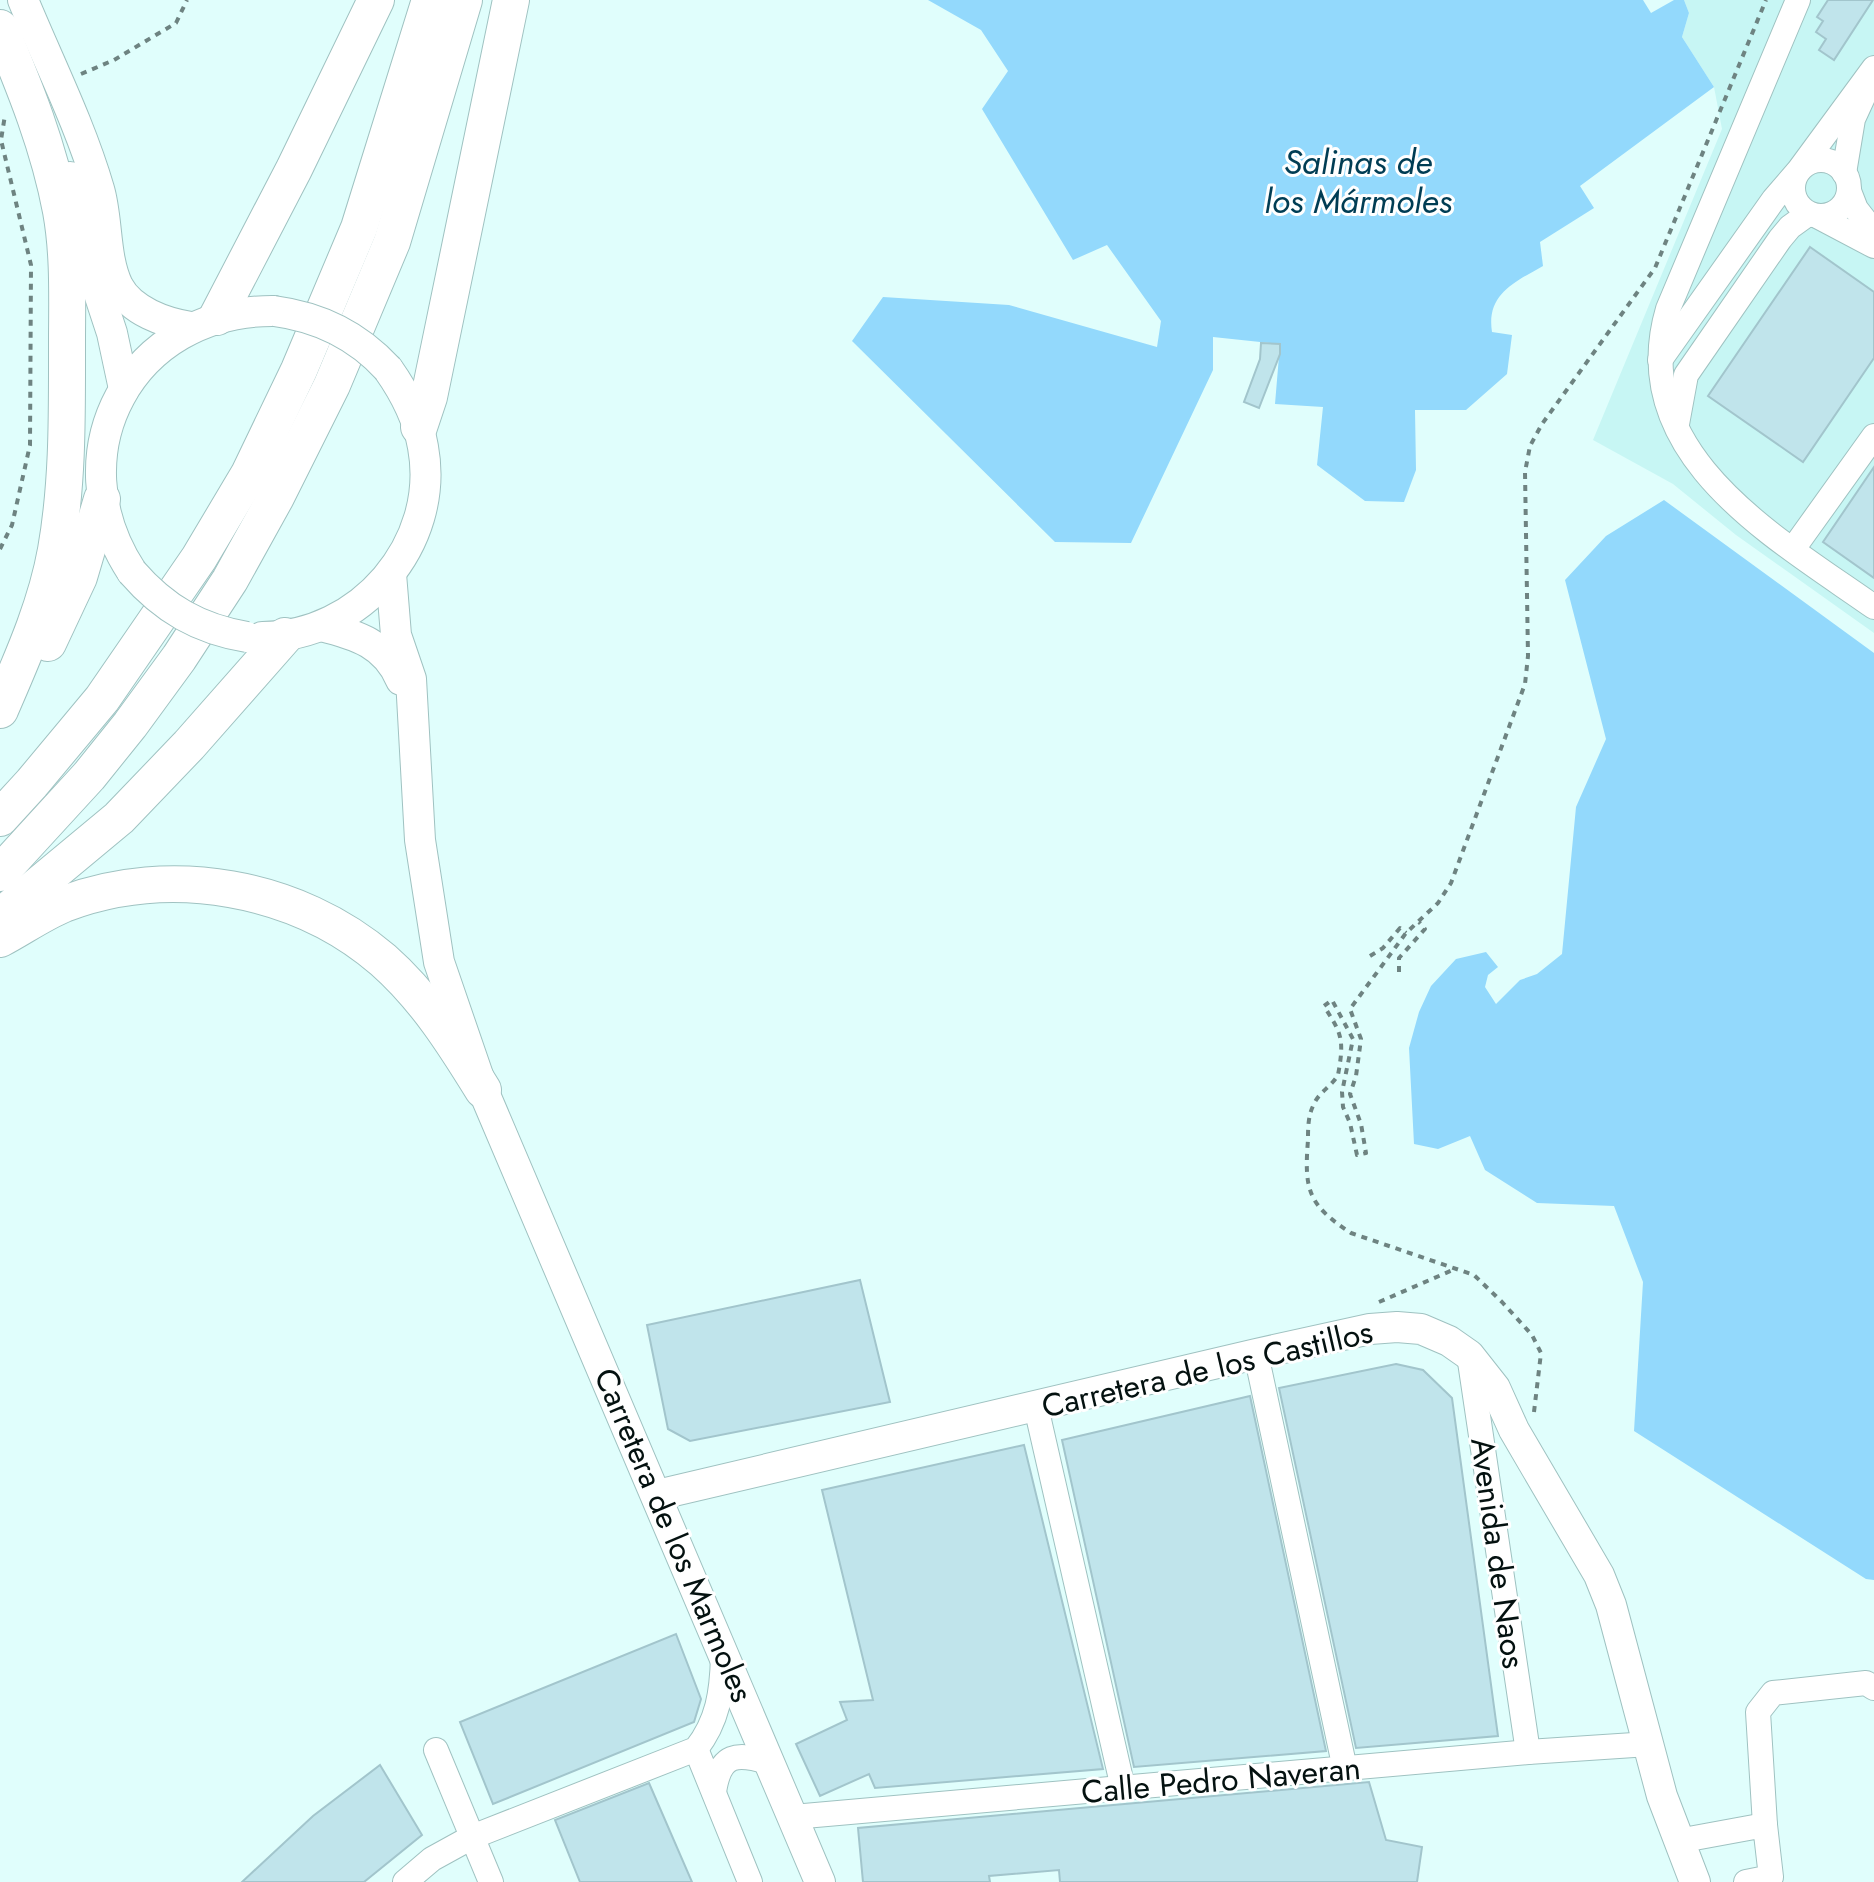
<svg xmlns="http://www.w3.org/2000/svg" width="1874" height="1882" font-family="Jost,sans-serif">
<style>
.built{fill:#c7f6f4}
.water{fill:#93d9fc}
.building{fill:#c0e4eb;stroke:#a2c5cc;stroke-width:2}
.lines{fill:none;stroke-linecap:round;stroke-linejoin:round}
.minor-casing{stroke:#9fc2c1;stroke-width:26}
.major-casing{stroke:#9fc2c1;stroke-width:32}
.highway-casing{stroke:#9fc2c1;stroke-width:38}
.path{stroke:#6e8381;stroke-width:4;stroke-dasharray:6 6;stroke-linecap:butt}
.minor{stroke:#fff;stroke-width:24}
.major{stroke:#fff;stroke-width:30}
.highway{stroke:#fff;stroke-width:36}
.major-bridge-casing{stroke:#9fc2c1;stroke-width:32;stroke-linecap:butt}
.major-bridge{stroke:#fff;stroke-width:30}
.labels{text-anchor:middle;stroke-width:6;stroke-linejoin:round;paint-order:stroke}
.street-label{font-size:32px;fill:#041110;stroke:#fff}
.water-label{font-size:34px;font-style:italic;fill:#003d54;stroke:#fff}
</style>
<rect width="100%" height="100%" fill="#e0fefc"/>
<polygon class="built" points="1684,0 1874,0 1874,633 1736,535 1673,484 1593,440 1722,129 1714,87 1682,37 1689,13"/>
<g class="water">
<path d="M 928,0 L 1643,0 L 1651,13 L 1674,0 L 1684,0 L 1689,13 L 1682,37 L 1714,87 L 1580,186 L 1594,208 L 1540,242 L 1543,266 C 1515,282 1486,294 1492,332 L 1512,335 L 1507,374 L 1466,410 L 1415,410 L 1416,470 L 1404,502 L 1365,501 L 1317,465 L 1323,407 L 1275,404 L 1280,344 L 1213,337 L 1213,370 L 1131,543 L 1055,542 L 852,341 L 883,297 L 1009,305 L 1157,347 L 1161,321 L 1107,245 L 1073,260 L 982,109 L 1008,71 L 981,30 Z"/>
<polygon points="1664,500 1874,653 1874,1580 1866,1579 1634,1431 1643,1282 1614,1206 1537,1203 1485,1170 1470,1136 1438,1149 1414,1144 1409,1048 1419,1012 1431,986 1456,959 1486,952 1498,967 1488,975 1485,987 1496,1004 1520,980 1537,974 1562,954 1576,807 1606,739 1565,580 1606,536"/>
</g>
<g class="building">
<polygon points="1828,0 1873,0 1834,60 1819,50 1826,39 1816,32 1823,21 1817,17"/>
<polygon points="1810,247 1874,292 1874,358 1803,462 1708,396"/>
<polygon points="1261,343 1280,344 1280,354 1259,408 1244,402 1260,359"/>
<polygon points="1874,467 1874,578 1823,542"/>
<polygon points="860,1280 890,1402 690,1441 668,1429 647,1325"/>
<polygon points="1396,1364 1423,1370 1452,1398 1498,1736 1356,1748 1279,1388"/>
<polygon points="1250,1396 1326,1751 1134,1767 1062,1440"/>
<polygon points="1024,1445 1103,1769 875,1788 869,1774 820,1796 796,1744 847,1720 840,1702 873,1700 822,1490"/>
<polygon points="676,1634 701,1699 694,1722 493,1804 460,1722"/>
<polygon points="380,1765 422,1835 364,1882 242,1882 313,1816"/>
<polygon points="1369,1782 1386,1840 1422,1847 1417,1882 1060,1882 1059,1870 989,1876 990,1882 863,1882 858,1828"/>
<polygon points="649,1783 692,1882 580,1882 555,1820"/>
</g>
<g class="lines">
<g class="minor-casing">
<g id="minor">
<path d="M 1798,0 L 1668,309 C 1625,454 1775,537 1874,607"/>
<circle cx="1821" cy="188" r="28"/>
<polyline points="1844,173 1853,119 1864,95"/>
<polyline points="1849,191 1856,209 1874,232"/>
<polyline points="1817,216 1874,246"/>
<polyline points="1660,360 1774,199 1799,170 1874,68"/>
<polyline points="1677,424 1686,375 1780,239 1790,227 1808,214"/>
<polyline points="1793,549 1874,436"/>
<polyline points="1256,1354 1345,1769"/>
<polyline points="1469,1355 1528,1752"/>
<polyline points="1036,1407 1123,1788"/>
<polyline points="696,1749 750,1882"/>
<polyline points="436,1750 491,1882"/>
<path d="M 714,1792 C 720,1753 736,1752 771,1763"/>
<polyline points="793,1817 1528,1752 1649,1744"/>
<polyline points="1765,1825 1758,1712 1773,1693 1866,1683 1874,1688"/>
<polyline points="1678,1841 1765,1825 1771,1877 1746,1882"/>
<path d="M 405,1882 L 432,1859 L 472,1837 L 696,1749 C 718,1721 722,1692 723,1657"/>
</g>
</g>
<g class="major-casing">
<g id="major">
<path d="M 23,0 C 49,63 80,124 99,189 C 108,219 104,257 118,286 C 131,311 165,323 191,327"/>
<polyline points="70,177 89,263 112,333 124,389"/>
<path d="M 132,572 C 54,453 131,310 274,311"/>
<polyline points="391,574 396,635 411,679 420,840 439,962 483,1090 820,1882"/>
<path d="M 321,626 C 357,635 386,644 401,680"/>
<path d="M 262,637 C 360,637 441,544 423,447 C 418,418 405,393 388,369"/>
<polyline points="657,1495 1256,1354 1370,1329 1397,1327 1421,1329 1449,1341 1469,1355 1495,1388 1514,1430 1599,1575 1611,1605 1662,1796 1695,1882"/>
</g>
</g>
<g class="highway-casing">
<g id="highway">
<path d="M 0,28 C 25,88 49,147 61,211 C 69,255 67,300 67,344 C 67,413 68,482 56,550 C 46,606 22,659 0,710"/>
<polyline points="217,317 294,169 376,0"/>
<polyline points="419,427 429,397 511,0"/>
<polyline points="48,643 79,577 102,499"/>
<polyline points="0,818 32,783 102,699 199,558 249,474 299,370 359,228 430,0"/>
<polyline points="0,873 89,776 130,725 179,658 230,580 276,497 332,385 392,242 464,0"/>
<polyline points="0,917 119,818 189,745 285,636"/>
<path d="M 0,939 C 21,928 42,913 64,904 C 170,864 297,886 383,960 C 425,997 454,1043 483,1090"/>
</g>
</g>
<g class="path">
<polyline points="81,74 114,60 176,23 187,0"/>
<polyline points="0,549 12,525 30,445 31,265 1,140 5,115"/>
<polyline points="1370,956 1383,948 1400,928 1406,933"/>
<polyline points="1399,972 1399,958 1425,929 1419,922"/>
<polyline points="1379,1302 1455,1269"/>
<path d="M 1534,1412 L 1541,1353 L 1532,1335 L 1502,1302 L 1474,1275 L 1351,1233 C 1308,1205 1304,1190 1308,1140 C 1308,1128 1308,1115 1314,1104 C 1319,1092 1332,1086 1338,1075 C 1338,1075 1340,1064 1340,1063 C 1344,1035 1338,1029 1324,1006 L 1332,1000 L 1353,1039 L 1342,1092 L 1343,1107 L 1350,1123 L 1357,1155 L 1366,1153 L 1361,1124 L 1350,1094 L 1356,1076 L 1361,1039 L 1350,1009 L 1406,933 L 1438,903 L 1451,883 L 1525,684 L 1528,656 L 1525,472 L 1530,446 L 1542,424 L 1655,268 L 1766,0"/>
</g>
<use href="#minor" class="minor"/>
<use href="#major" class="major"/>
<use href="#highway" class="highway"/>
<g class="major-bridge-casing">
<g id="major-bridge">
<path d="M 274,311 C 320,317 357,335 388,369"/>
<path d="M 132,572 C 164,609 199,629 247,637"/>
</g>
</g>
<use href="#major-bridge" class="major-bridge"/>
</g>
<g class="labels">
<g class="street-label">
<text transform="translate(1207 1369) rotate(-13)" y="11">Carretera de los Castillos</text>
<text transform="translate(674 1535) rotate(67)" y="11">Carretera de los Marmoles</text>
<text transform="translate(1498 1553) rotate(82)" y="11">Avenida de Naos</text>
<text transform="translate(1221 1780) rotate(-5)" y="11">Calle Pedro Naveran</text>
</g>
<g class="water-label">
<text x="1358" y="174">Salinas de<tspan x="1358" dy="39">los Mármoles</tspan></text>
</g>
</g>
</svg>
